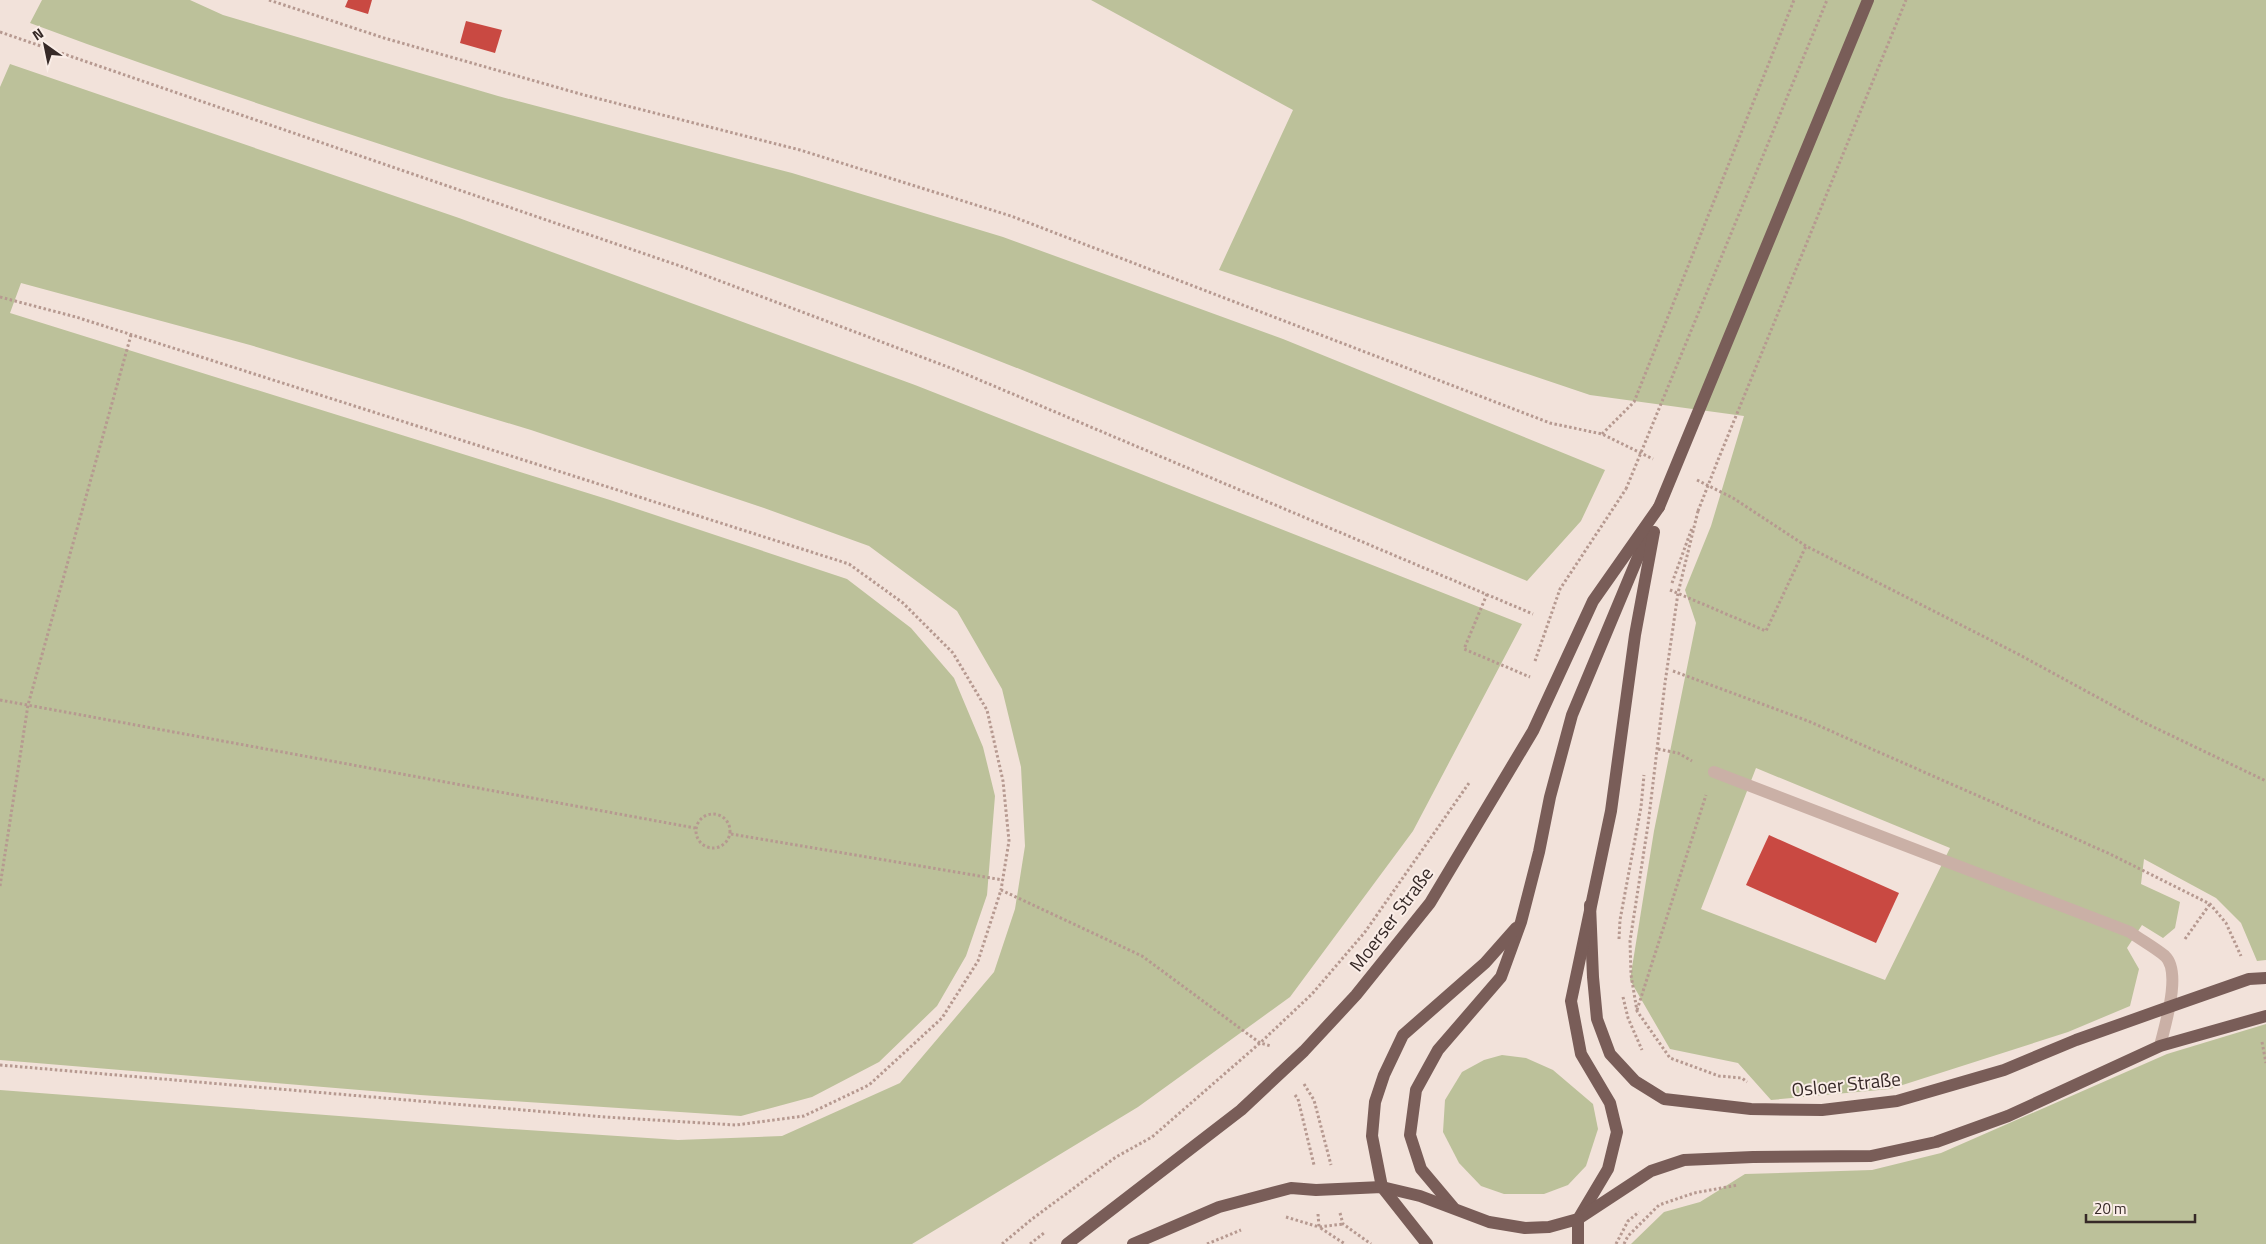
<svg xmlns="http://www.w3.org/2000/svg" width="2266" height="1244" font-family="'Titillium Web',sans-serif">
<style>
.green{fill:#bcc19a;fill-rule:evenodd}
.building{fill:#c94942}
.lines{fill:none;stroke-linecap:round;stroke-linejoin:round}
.path{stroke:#b69990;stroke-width:3;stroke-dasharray:2.5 2.5;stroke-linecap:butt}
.minor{stroke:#cab0a6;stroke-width:12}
.major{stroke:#795d58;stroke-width:12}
.path-bridge{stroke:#b69990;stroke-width:3;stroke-dasharray:2.5 2.5;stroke-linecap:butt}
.major-bridge{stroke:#795d58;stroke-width:12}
.labels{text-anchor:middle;stroke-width:4;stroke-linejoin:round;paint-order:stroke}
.street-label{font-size:19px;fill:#362927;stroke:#faede7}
</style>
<rect width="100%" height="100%" fill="#f2e2da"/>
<g class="green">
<path d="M 42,0 L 190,0 L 223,15 L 498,96 L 792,173 L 1003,237 L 1283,339 L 1605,470 L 1581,521 L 1527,581 C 1307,490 1089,392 866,310 C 590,207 306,126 30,23 Z"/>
<path d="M 1091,0 L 2266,0 L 2266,960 L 2257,961 L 2241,923 L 2216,898 L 2144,859 L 2141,884 L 2180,902 L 2175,928 L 2163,938 L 2142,925 L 2127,948 L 2139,969 L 2130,1006 L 2068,1032 L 1890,1089 L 1771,1100 L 1738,1063 L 1670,1049 L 1630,980 L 1654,831 L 1696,623 L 1685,590 L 1711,526 L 1744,416 L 1590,395 L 1219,270 L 1293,110 ZM 1756,768 L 1950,848 L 1885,980 L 1701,909 Z"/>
<polygon points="10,64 459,218 915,385 1522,624 1413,831 1290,997 1138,1107 912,1244 0,1244 0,1090 496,1128 678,1140 782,1136 900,1083 994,972 1015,909 1025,846 1021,767 1002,689 957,611 869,546 764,508 531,430 250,345 21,283 10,313 610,500 847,579 911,628 954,678 983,747 995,796 987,895 966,956 937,1006 879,1062 812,1097 741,1116 420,1095 0,1060 0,87"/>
<polygon points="2266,1024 2266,1244 1631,1244 1664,1212 1700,1202 1745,1174 1872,1170 1941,1153 2167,1054"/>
<polygon points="1502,1055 1526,1058 1553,1070 1593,1104 1598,1129 1586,1166 1568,1185 1544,1194 1504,1194 1481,1186 1459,1163 1443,1132 1445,1100 1462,1072 1484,1060"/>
</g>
<g class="building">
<polygon points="348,0 372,0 368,14 345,7"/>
<polygon points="466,21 502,30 495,53 460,43"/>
<polygon points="1769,835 1899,893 1876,943 1746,885"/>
</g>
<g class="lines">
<g class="path">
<polyline points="269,0 384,38 584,95 800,150 1011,216 1550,423 1602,434 1653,459"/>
<polyline points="0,32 683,267 956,370 1533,614"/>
<polyline points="0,297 76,317 849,564 903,603 953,653 987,710 1003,781 1009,841 1001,890"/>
<polyline points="1602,434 1634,402 1794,0"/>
<polyline points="1718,460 1906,0"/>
<polyline points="1697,480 1733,498 1806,546 2018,654 2141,721 2266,781"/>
<polyline points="1698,511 1678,593 1665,683 1648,825 1630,941 1631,975 1637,1011 1670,1058 1719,1076 1742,1078 1747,1082"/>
<polyline points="1672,583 1692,528"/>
<polyline points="1670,590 1766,631 1806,546"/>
<polyline points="1487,594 1464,649 1530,677"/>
<polyline points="1535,661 1560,589 1626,489"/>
<polyline points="1673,671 1808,721 2108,853 2210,904 2226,923 2241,956"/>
<polyline points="0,700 695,828"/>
<polyline points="1658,749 1678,753 1692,761"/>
<circle cx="713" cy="831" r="17"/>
<polyline points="731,834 1003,880"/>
<polyline points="0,886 28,705 131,335"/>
<polyline points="1619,939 1620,920 1641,807 1644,775"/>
<polyline points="2185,939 2210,904"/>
<polyline points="1623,997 1628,1018 1642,1050"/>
<polyline points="1637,1010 1706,795"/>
<polyline points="2262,1042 2266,1063"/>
<polyline points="0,1065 605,1117 736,1125 804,1116 869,1085 942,1018 978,961 1001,890 1142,956 1260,1043 1271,1046"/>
<polyline points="1304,1084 1314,1100 1331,1165"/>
<polyline points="1295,1095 1298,1099 1314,1165"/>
<polyline points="1340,1213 1343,1224 1371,1244"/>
<polyline points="1318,1214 1319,1227 1345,1244"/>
<polyline points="1286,1217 1319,1227 1343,1224"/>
<polyline points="1002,1244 1032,1219 1116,1157 1152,1137 1260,1043 1312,994 1365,932 1469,783"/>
<polyline points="1030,1244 1044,1233"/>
<polyline points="1207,1244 1241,1230"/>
<polyline points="1616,1244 1628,1221 1639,1212"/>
<polyline points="1624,1244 1628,1236 1659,1205 1694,1193 1738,1185"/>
</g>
<path class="minor" d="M 1714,772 L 2130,932 C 2141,940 2154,947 2165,956 C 2182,972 2165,1025 2160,1046"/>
<g class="major">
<polyline points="1590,905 1593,977 1597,1019 1610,1054 1635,1081 1664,1099 1751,1109 1822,1110 1897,1101 2004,1070 2076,1040 2169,1007 2249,979 2266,978"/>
<polyline points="1453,1207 1421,1169 1410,1135 1416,1090 1438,1050 1501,977 1521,922 1539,852 1550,797 1572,715 1648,533"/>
<polyline points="1580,1216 1608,1169 1617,1132 1610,1103 1581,1054 1571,1001 1611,811 1635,635 1654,532"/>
<polyline points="1067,1244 1241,1110 1304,1051 1356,995 1430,903 1533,731 1593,601 1659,507"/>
<polyline points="1133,1244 1219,1207 1291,1188 1316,1190 1382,1187 1420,1196 1489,1222 1525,1228 1549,1227 1578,1219 1651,1171 1684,1160 1753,1157 1871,1156 1936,1142 2008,1116 2160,1046 2266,1016"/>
<polyline points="1427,1244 1382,1187 1372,1136 1375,1102 1384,1075 1403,1035 1485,963 1516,928"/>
<polyline points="1578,1244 1578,1219"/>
</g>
<g class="path-bridge">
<polyline points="1626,489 1827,0"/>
<polyline points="1698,511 1718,460"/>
</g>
<polyline class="major-bridge" points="1659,507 1868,0"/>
</g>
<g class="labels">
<g class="street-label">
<text transform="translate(1391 919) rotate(-53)" y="7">Moerser Straße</text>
<text transform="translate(1846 1084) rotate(-6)" y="7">Osloer Straße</text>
</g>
</g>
<g transform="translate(45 45) rotate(327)" stroke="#faede7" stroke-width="4" paint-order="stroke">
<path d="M0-4L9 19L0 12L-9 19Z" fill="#362927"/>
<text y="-8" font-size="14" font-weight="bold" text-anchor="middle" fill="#362927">N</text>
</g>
<path d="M2086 1214v8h109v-8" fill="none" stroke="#362927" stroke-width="2.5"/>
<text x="2094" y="1214" font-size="15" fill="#362927" stroke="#faede7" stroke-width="4" paint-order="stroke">20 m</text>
</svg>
